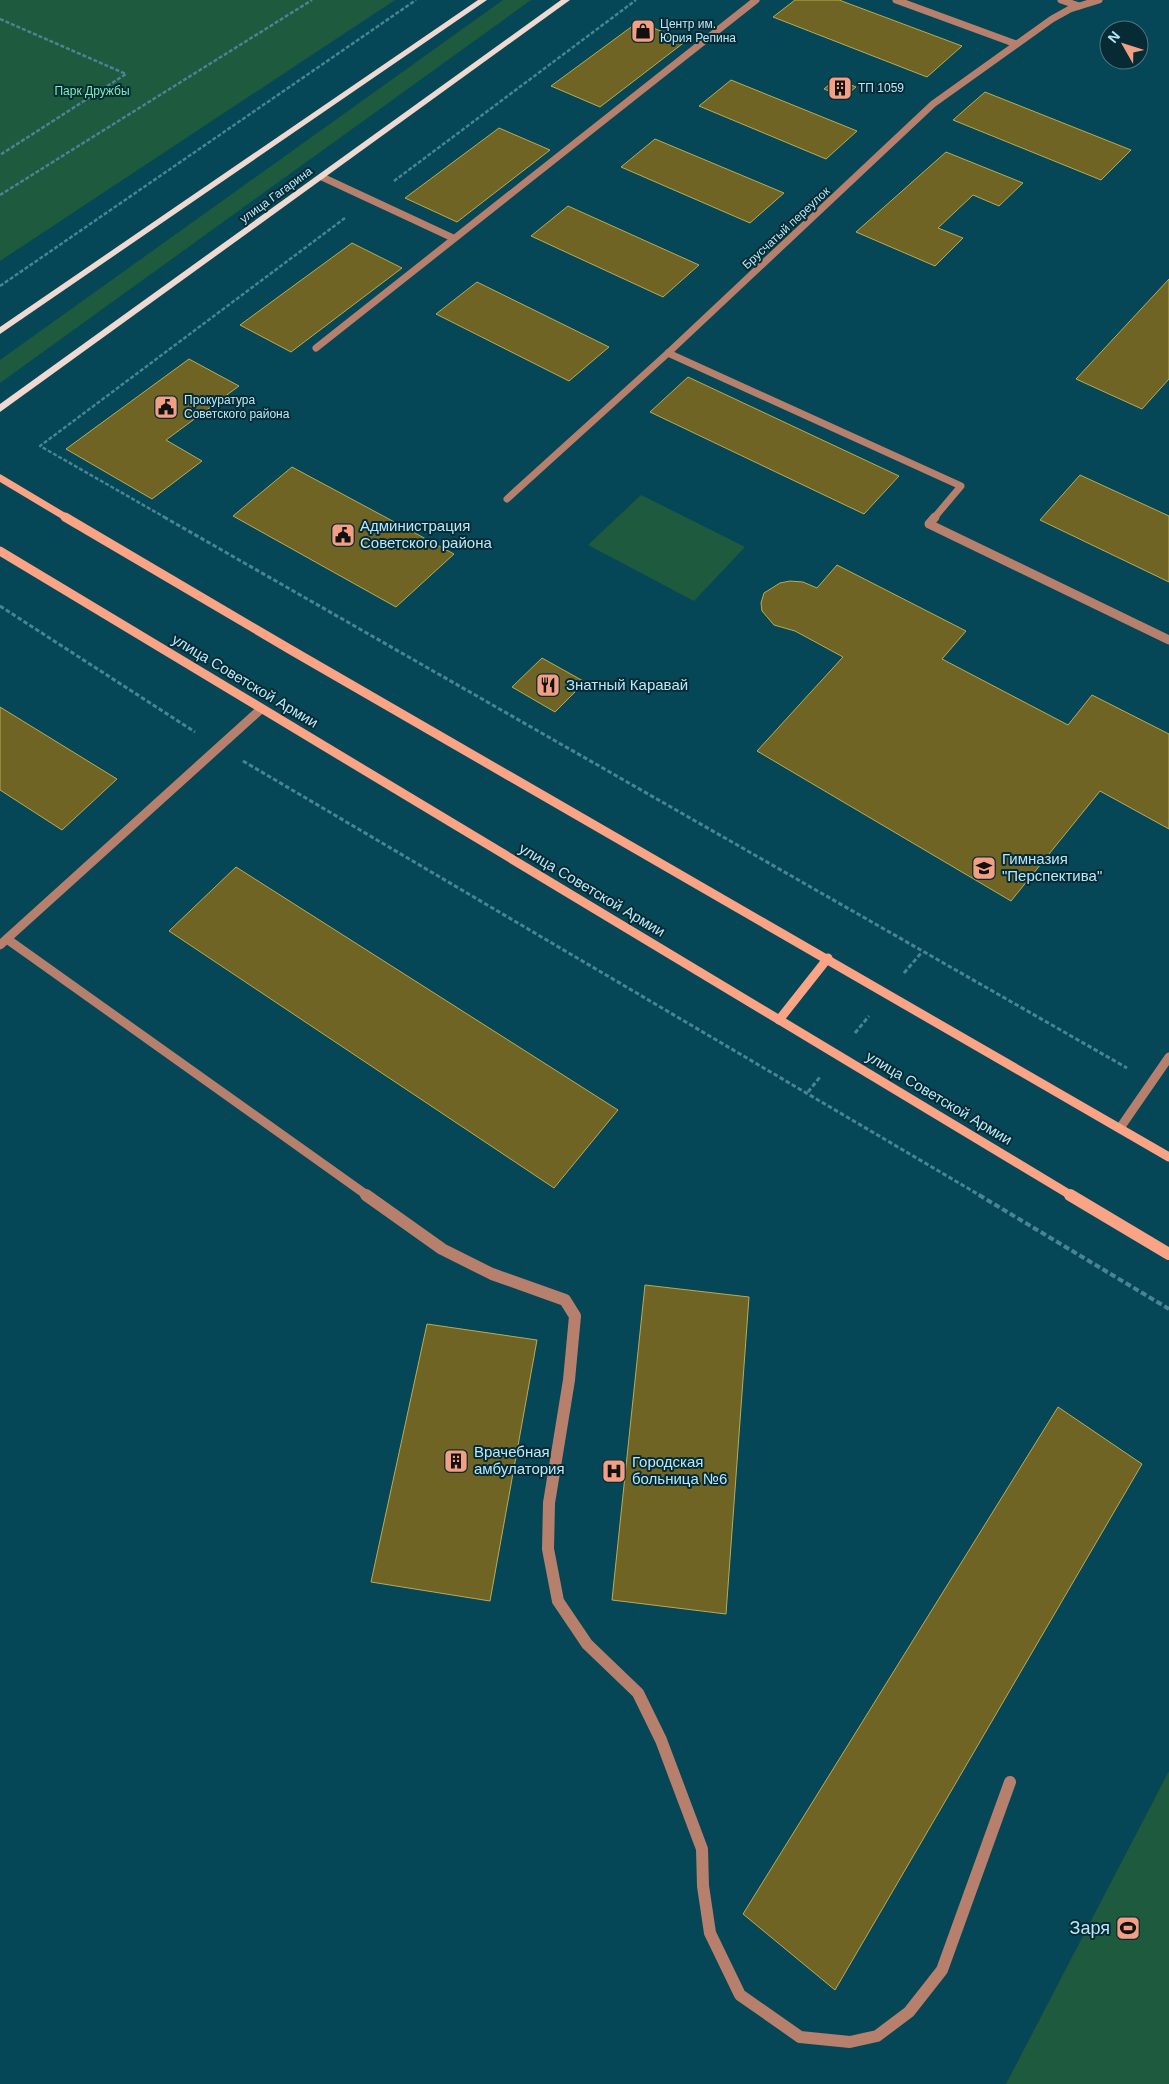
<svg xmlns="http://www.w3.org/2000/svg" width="1169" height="2084" font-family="Helvetica,sans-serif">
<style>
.green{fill:#1d5a3e}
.building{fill:#6f6423;stroke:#baab57}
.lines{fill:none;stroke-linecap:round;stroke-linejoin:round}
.path-far2{stroke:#4a8494;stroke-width:2.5;stroke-dasharray:4 2;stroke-linecap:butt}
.path-far1{stroke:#4a8494;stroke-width:3;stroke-dasharray:4.5 2.5;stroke-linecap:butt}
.path{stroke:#4a8494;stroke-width:4;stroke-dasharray:6 3;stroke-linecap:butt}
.service-far2{stroke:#b7806d;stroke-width:7}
.service-far1{stroke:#b7806d;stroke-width:9}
.service{stroke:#b7806d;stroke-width:12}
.minor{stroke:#b7806d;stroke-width:7}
.secondary-far2{stroke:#faa385;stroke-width:7}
.secondary-far1{stroke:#faa385;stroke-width:9}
.secondary{stroke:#faa385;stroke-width:12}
.primary{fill:#f0d9d1;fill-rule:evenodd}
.labels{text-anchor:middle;stroke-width:4;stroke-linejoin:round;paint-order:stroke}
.far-poi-label{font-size:12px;fill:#b8e7f7;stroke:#072b34;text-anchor:start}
.far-park-label{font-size:12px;fill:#7ceeb3;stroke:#072b34}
.far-street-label{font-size:12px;fill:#b8e7f7;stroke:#072b34}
.poi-label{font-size:15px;fill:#b8e7f7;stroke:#072b34;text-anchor:start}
.street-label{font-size:15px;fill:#b8e7f7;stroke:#072b34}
.near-poi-label{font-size:18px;fill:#b8e7f7;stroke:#072b34;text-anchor:end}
</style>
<rect width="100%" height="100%" fill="#054756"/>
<g class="green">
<polygon points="0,0 395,0 0,261"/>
<polygon points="503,0 531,0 0,383 0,360"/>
<polygon points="641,495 745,547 694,601 588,545"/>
<polygon points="1169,1771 1169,2084 1006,2084"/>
</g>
<g class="building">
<polygon points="795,0 839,0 962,46 927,77 773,17"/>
<polygon points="638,22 686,41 600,107 551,86"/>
<polygon points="836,79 856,87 844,97 824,89"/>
<polygon points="731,80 857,131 826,159 699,106"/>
<polygon points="985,92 1131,150 1101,180 953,120"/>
<polygon points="499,128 550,150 457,222 405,198"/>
<polygon points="655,139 784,193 750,223 621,167"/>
<polygon points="946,152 1023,183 999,206 973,195 938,228 963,238 935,266 856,232"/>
<polygon points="568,206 699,265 663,297 531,236"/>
<polygon points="352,243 402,268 291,352 240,325"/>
<polygon points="1169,279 1169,379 1142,409 1076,379"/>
<polygon points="477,282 609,347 569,381 436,314"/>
<polygon points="189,359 239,386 166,440 202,461 152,499 66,449"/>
<polygon points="688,377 899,476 864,514 650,412"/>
<polygon points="292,467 454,554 396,607 233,516"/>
<polygon points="1080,475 1169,516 1169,582 1040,520"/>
<polygon points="837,565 966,631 942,659 1068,725 1092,695 1169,734 1169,829 1100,791 1011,901 757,751 843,657 795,631 774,625 762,611 761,603 764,593 780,583 790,581 803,582 817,588"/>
<polygon points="542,658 585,682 555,712 512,687"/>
<polygon points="0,707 117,779 62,830 0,790"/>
<polygon points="236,867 618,1110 554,1188 169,931"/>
<polygon points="645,1285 749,1297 726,1614 612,1600"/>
<polygon points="427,1324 537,1340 490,1601 371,1582"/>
<polygon points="1058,1407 1142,1464 835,1990 743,1914"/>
</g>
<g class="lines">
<g class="path-far2">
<polyline points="0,19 126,74 0,155"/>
<polyline points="394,181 636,0"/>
<polyline points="0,195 312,0"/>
<polyline points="0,286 416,0"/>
<polyline points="166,518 40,446 345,218"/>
</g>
<g class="path-far1">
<polyline points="164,517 1127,1068"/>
<polyline points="0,606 195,732"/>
<polyline points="243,761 981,1196"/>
<polyline points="904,973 922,952"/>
<polyline points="855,1033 869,1016"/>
<polyline points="808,1092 820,1077"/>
</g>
<polyline class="path" points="979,1195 1169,1309"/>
<g class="service-far2">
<polyline points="896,0 1016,44"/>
<polyline points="1061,0 1079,6"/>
<polyline points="322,177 453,238"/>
<polyline points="316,348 756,0"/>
<polyline points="668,353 961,486 934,518"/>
</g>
<g class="service-far1">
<polyline points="935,517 929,524 1169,640"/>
<polyline points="7,939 368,1196"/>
<polyline points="0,945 261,709"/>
<polyline points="1120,1128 1169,1057"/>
</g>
<polyline class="service" points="366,1195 442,1249 492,1274 565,1300 575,1316 569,1380 549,1503 548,1549 558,1601 587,1644 638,1693 661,1740 702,1849 703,1886 710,1933 740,1995 800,2037 850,2042 877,2036 909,2012 942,1970 1010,1782"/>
<polyline class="minor" points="507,499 668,353 933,104 1052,19 1070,9 1099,0"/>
<polyline class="secondary-far2" points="0,478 67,518"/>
<g class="secondary-far1">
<polyline points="65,517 291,650 1169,1157"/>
<polyline points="0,551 1072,1196"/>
<polyline points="779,1020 828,958"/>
</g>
<polyline class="secondary" points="1070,1195 1169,1254"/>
<g class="primary">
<polygon points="478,0 487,0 0,334 0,327"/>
<polygon points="561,0 570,0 0,412 0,404"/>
</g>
</g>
<defs>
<g id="shop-square" transform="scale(1.25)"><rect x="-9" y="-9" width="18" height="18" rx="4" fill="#f39f83" stroke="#072b34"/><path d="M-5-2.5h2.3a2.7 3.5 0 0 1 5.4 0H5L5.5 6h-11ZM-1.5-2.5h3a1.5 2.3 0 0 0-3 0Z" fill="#111"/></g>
<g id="building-square" transform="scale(1.25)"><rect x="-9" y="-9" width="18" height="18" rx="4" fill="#f39f83" stroke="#072b34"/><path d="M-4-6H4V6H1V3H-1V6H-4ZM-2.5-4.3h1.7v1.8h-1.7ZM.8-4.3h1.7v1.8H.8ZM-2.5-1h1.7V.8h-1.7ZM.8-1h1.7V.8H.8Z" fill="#111"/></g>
<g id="civic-square" transform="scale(1.25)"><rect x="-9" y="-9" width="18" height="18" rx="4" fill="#f39f83" stroke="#072b34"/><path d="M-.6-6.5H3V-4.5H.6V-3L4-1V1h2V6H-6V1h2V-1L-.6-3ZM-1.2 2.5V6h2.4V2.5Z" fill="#111"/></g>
<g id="restaurant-square" transform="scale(1.25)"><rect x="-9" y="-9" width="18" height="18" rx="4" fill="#f39f83" stroke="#072b34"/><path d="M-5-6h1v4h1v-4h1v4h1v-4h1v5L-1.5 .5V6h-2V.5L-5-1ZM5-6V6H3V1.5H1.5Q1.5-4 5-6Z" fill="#111"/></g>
<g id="school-square" transform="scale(1.25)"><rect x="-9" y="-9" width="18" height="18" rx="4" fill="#f39f83" stroke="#072b34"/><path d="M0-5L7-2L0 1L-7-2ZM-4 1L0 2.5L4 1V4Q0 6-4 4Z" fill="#111"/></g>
<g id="hospital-square" transform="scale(1.25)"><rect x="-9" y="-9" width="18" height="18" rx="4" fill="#f39f83" stroke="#072b34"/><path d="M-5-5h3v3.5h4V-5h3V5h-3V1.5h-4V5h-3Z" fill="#111"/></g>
<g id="stadium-square" transform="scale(1.25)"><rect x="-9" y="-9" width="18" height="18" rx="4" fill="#f39f83" stroke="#072b34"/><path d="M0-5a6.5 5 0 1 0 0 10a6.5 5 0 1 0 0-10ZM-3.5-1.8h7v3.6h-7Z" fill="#111"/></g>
</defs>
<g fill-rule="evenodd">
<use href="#shop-square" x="643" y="31"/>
<use href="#building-square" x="840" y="88"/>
<use href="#civic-square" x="166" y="407"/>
<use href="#civic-square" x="343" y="535"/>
<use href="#restaurant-square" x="548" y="685"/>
<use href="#school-square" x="984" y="868"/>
<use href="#building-square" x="456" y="1461"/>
<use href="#hospital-square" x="614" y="1471"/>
<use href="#stadium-square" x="1128" y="1928"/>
</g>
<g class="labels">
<g class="far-poi-label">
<text x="660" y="28">Центр им.<tspan x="660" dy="14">Юрия Репина</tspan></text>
<text x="858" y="92">ТП 1059</text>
<text x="184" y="404">Прокуратура<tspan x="184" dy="14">Советского района</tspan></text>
</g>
<g class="far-park-label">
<text x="92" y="95">Парк Дружбы</text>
</g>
<g class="far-street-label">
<text transform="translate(276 195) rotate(-36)" y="4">улица Гагарина</text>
<text transform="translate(786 228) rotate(-43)" y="4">Брусчатый переулок</text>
</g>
<g class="poi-label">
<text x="360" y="531">Администрация<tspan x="360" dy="17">Советского района</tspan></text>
<text x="566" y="690">Знатный Каравай</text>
<text x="1002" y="864">Гимназия<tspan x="1002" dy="17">"Перспектива"</tspan></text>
<text x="474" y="1457">Врачебная<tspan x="474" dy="17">амбулатория</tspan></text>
<text x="632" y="1467">Городская<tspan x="632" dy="17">больница №6</tspan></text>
</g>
<g class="street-label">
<text transform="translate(245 681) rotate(31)" y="5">улица Советской Армии</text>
<text transform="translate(592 890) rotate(31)" y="5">улица Советской Армии</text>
<text transform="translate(939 1098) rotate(31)" y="5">улица Советской Армии</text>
</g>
<g class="near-poi-label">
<text x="1110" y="1934">Заря</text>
</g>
</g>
<g transform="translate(1124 45) rotate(309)"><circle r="24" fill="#072b34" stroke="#4e7682"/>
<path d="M0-4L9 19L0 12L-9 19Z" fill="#f39f83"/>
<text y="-8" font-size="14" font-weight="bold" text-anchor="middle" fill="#b8e7f7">N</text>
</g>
</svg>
